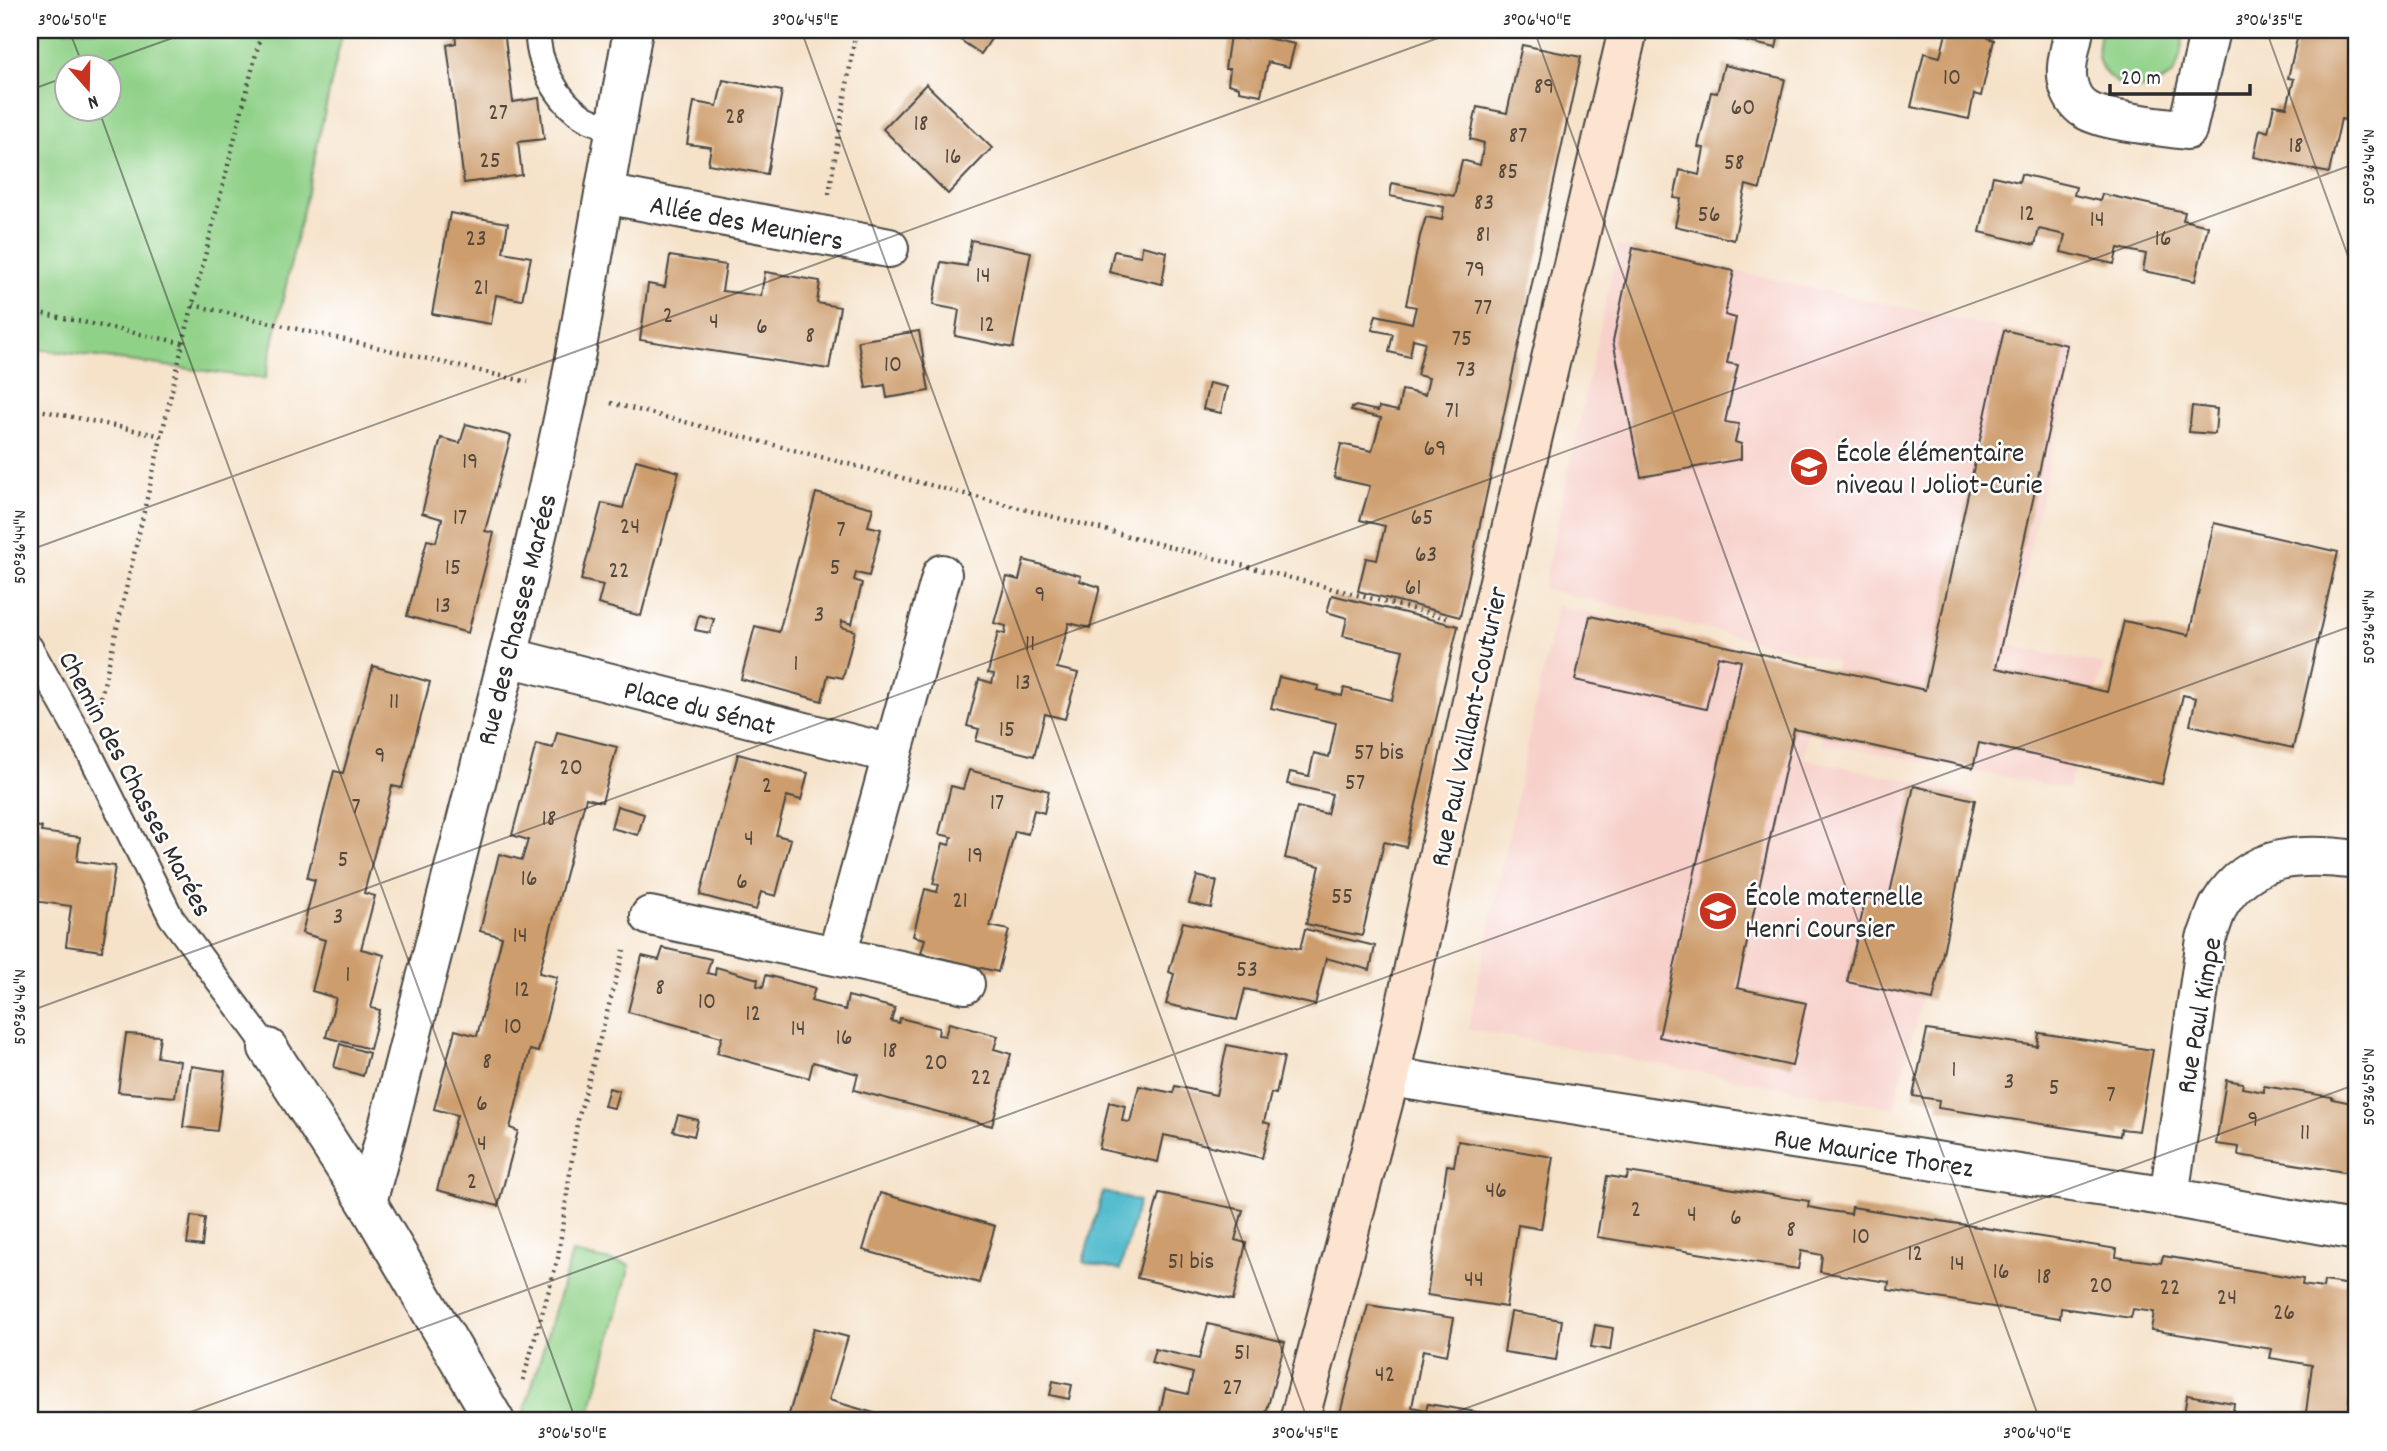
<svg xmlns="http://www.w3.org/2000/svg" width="2387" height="1451" font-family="Dekko,sans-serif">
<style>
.built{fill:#f7d0ca}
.green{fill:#90d188;stroke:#5e7e5a;stroke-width:2;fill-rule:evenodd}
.water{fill:#52bcce;stroke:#3e747c;stroke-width:2}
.building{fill:#cd9d6d}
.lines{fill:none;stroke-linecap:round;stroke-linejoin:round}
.lane-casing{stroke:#494643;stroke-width:28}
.street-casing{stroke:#494643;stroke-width:42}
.secondary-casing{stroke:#494643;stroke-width:42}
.path{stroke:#494643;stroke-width:4.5;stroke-dasharray:2 5;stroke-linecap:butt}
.lane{stroke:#fff;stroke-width:24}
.street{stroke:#fff;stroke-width:38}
.secondary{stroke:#fde4d1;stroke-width:38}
.ticks{fill:none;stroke:#2b2b2b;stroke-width:2;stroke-opacity:0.45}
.labels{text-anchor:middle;stroke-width:5;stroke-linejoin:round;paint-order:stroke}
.number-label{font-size:24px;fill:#54483c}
.street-label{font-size:28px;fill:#2b2b2b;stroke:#fff}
.poi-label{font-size:28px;fill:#2b2b2b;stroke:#fff;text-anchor:start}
.neatline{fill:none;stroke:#2b2b2b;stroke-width:2.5}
.ticks-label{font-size:18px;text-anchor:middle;fill:#2b2b2b}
</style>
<rect width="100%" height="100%" fill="#fff"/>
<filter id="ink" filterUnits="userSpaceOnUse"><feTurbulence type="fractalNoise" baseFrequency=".0143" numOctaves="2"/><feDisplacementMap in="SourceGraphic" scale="14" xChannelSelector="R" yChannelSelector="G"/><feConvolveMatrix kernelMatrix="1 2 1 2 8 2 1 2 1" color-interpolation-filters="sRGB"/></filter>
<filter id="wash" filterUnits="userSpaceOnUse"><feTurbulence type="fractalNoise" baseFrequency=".00686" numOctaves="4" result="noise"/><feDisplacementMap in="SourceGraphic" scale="28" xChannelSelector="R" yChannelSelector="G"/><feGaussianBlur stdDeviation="1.57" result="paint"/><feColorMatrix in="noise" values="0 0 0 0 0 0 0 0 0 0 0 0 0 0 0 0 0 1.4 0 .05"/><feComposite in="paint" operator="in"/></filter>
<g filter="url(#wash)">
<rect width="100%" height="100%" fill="#f5e2c9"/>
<g class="built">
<polygon points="1618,246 2077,345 2007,645 2104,665 2068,788 1821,743 1836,661 1543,588"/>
<polygon points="1557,606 1818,666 1804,759 1973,793 1894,1108 1468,1029"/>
</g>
<g class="green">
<path d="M 30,30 L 343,30 L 265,379 L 30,348 ZM 66,66 L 108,66 L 108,108 L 66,108 Z"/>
<path d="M 2103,30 L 2185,30 C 2182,42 2181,61 2174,72 C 2171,77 2162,82 2157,84 C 2121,101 2083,66 2103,30 Z"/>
<polygon points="572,1253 630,1265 588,1421 556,1421 524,1412"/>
</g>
<polygon class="water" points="1103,1192 1139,1201 1120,1270 1083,1262"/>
<g id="blocks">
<g class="building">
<polygon points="455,30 504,30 513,102 539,98 544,139 518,142 522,175 464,183 447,45 456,43"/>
<polygon points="946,30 997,30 981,54"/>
<polygon points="1718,30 1780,30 1776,48 1717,35"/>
<polygon points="1947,30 1989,30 1988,38 1994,40 1981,96 1974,94 1969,119 1911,107 1924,53 1940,57"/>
<polygon points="2299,30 2357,30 2357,123 2341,119 2329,173 2254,157 2260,129 2268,132 2274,105 2287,107 2294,79 2288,78"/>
<polygon points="1247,34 1295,44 1289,67 1268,62 1261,95 1239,91 1239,87 1228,84 1230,69 1225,69 1230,35 1246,39"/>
<polygon points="1522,45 1581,57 1460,617 1358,591 1366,558 1377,560 1385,526 1360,520 1370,486 1334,478 1341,444 1372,451 1381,418 1351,411 1352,408 1356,406 1378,411 1379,407 1398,411 1402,390 1425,395 1429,378 1417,375 1425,342 1413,339 1410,357 1389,352 1393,334 1372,330 1376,315 1412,323 1416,307 1406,305 1420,236 1426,217 1442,220 1444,207 1390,196 1392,183 1454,196 1462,160 1480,165 1484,143 1470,139 1477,107 1507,113"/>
<polygon points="1724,65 1785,79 1760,189 1746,185 1734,240 1675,226 1681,199 1674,198 1680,170 1699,175 1704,148 1698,147 1711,92 1717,93"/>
<polygon points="723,80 782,91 767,174 708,164 711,147 687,144 694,102 717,106"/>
<polygon points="926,84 992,148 948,194 883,129"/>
<polygon points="2021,174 2076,187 2074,195 2100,201 2102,194 2185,212 2183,220 2208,226 2195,281 2143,271 2146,254 2118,248 2114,264 2061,252 2065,235 2039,229 2035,245 1980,232 1993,176 2019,182"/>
<polygon points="450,213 508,223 503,252 531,257 522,300 496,295 491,324 432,314"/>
<polygon points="971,240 1031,252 1013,348 955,336 959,310 933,305 941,262 967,266"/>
<polygon points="1142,246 1167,252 1162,284 1109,272 1114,251 1141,256"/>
<polygon points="1633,248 1734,271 1725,315 1736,318 1727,363 1738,365 1725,422 1739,424 1735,442 1741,444 1741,459 1641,477 1613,341"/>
<polygon points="670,256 726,265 722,291 761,296 765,272 820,281 817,303 840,307 829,369 640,340 648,284 665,287"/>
<polygon points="2004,330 2067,345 1996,668 2107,692 2124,621 2189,635 2214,523 2338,552 2293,748 2190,725 2196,698 2183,695 2162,784 1979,743 1973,768 1794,729 1737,988 1806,1003 1792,1066 1659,1037 1741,661 1718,656 1706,709 1575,680 1590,616 1925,690"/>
<polygon points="919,331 929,391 887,398 885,385 866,388 858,341"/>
<polygon points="1209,383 1227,387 1221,413 1203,409"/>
<polygon points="2192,406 2217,409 2215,434 2189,432"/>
<polygon points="466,424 511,436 485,531 494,533 468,633 407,616 427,540 436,542 442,519 422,513 441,438 460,443"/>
<polygon points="636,460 679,472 641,616 598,604 603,585 581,580 602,503 623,508"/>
<polygon points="816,493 873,508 868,526 881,529 869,576 856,573 854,580 862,583 852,624 842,621 841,627 855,631 843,678 828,675 822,701 741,679 755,626 779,632"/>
<polygon points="1024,560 1081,576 1080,581 1100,587 1090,628 1069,623 1057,668 1078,673 1065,719 1045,714 1034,756 976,741 979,729 967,726 979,679 992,683 994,674 988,673 998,632 1005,634 1006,626 994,623 1007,577 1019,580"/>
<polygon points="1332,595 1458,626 1406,847 1384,842 1362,936 1306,924 1320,866 1285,858 1297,807 1327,814 1332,794 1287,784 1290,772 1309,776 1314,753 1329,757 1336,723 1271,708 1279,677 1319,686 1317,690 1342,696 1344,688 1392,700 1403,650 1343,636 1347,618 1327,612"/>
<polygon points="699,615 714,619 710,633 695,630"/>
<polygon points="373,666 430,682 402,788 392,786 364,893 375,896 361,949 384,955 371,1008 380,1010 370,1049 326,1037 336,998 312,991 325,940 302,933 315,880 307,878 334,771 343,773"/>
<polygon points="557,732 617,747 602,802 586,798 539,973 557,977 538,1052 530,1050 510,1128 518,1131 498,1206 437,1190 457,1115 434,1109 455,1030 477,1036 502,937 480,931 499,854 522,860 528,840 512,835 536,744 553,748"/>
<polygon points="738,754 808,773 801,800 787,796 776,835 791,839 776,896 761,892 756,910 700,895"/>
<polygon points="969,770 1049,791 1044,813 1034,810 1028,834 1015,831 990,926 1009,930 998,972 921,953 925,939 913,936 925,889 937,892 939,885 933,884 943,843 949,845 952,837 939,834 951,786 963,789"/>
<polygon points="1914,786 1975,800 1933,1000 1847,982 1866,897 1888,902"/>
<polygon points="617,806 644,814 638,835 611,828"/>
<polygon points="30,826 42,827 41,832 80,837 77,861 115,866 102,951 66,946 71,906 33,901 37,868 30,867"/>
<polygon points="1197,876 1217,881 1211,908 1189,903"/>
<polygon points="1183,922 1300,949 1305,929 1375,946 1370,970 1326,958 1315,1005 1245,989 1237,1020 1166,1004 1174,974 1169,972"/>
<polygon points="663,948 711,959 707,973 715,975 716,967 758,979 757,986 763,987 766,975 815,988 811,1001 845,1010 848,996 895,1008 891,1021 899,1023 900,1018 939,1028 938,1035 945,1036 949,1023 998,1036 994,1049 1011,1054 992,1126 854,1090 858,1074 813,1062 809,1078 717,1053 722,1037 628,1012 642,956 659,960"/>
<polygon points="1927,1030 2037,1046 2039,1033 2153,1050 2139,1131 2121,1129 2120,1136 1938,1108 1939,1100 1913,1096"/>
<polygon points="126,1034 160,1036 157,1057 180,1061 175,1097 118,1092"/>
<polygon points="340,1044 369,1053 363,1076 334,1067"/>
<polygon points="1227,1045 1284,1057 1276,1094 1271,1093 1264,1122 1270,1124 1262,1158 1164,1135 1158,1162 1099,1149 1109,1102 1125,1106 1122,1121 1130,1122 1139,1086 1173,1093 1175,1086 1216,1095"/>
<polygon points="191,1066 225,1071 217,1131 183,1127"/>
<polygon points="2226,1080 2243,1083 2242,1088 2264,1092 2264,1086 2332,1097 2332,1099 2357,1104 2357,1174 2238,1155 2239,1147 2216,1144"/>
<polygon points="609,1088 619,1091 614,1108 604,1106"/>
<polygon points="678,1115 698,1120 694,1136 673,1131"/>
<polygon points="1458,1141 1553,1157 1541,1229 1518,1225 1506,1307 1427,1295 1447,1165 1454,1166"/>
<polygon points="1628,1172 1809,1201 1808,1207 1830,1211 1851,1214 1852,1207 2117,1249 2116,1257 2161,1263 2163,1256 2303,1279 2302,1285 2323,1288 2324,1281 2357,1286 2357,1352 2349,1401 2357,1402 2357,1421 2305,1421 2312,1365 2270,1358 2272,1349 2151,1330 2154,1312 2133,1309 2131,1318 2061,1308 2060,1318 1888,1290 1889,1282 1820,1272 1822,1255 1801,1251 1798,1269 1597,1237 1607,1176 1627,1179"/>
<polygon points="880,1193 995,1226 979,1283 863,1250"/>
<polygon points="1159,1193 1243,1210 1235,1240 1246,1243 1233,1300 1137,1278"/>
<polygon points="191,1216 205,1218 202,1246 187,1244"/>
<polygon points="1368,1305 1454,1318 1447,1355 1423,1350 1412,1407 1426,1410 1428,1404 1530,1421 1338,1421"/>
<polygon points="1511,1312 1562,1320 1556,1360 1504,1352"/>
<polygon points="1208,1324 1285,1342 1264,1421 1158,1421 1165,1389 1188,1394 1193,1373 1151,1363 1155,1349 1199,1359"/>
<polygon points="1595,1325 1613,1328 1610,1350 1591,1347"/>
<polygon points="814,1328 848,1337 829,1400 891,1418 890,1421 787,1421"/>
<polygon points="1053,1381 1072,1385 1069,1399 1050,1395"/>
<polygon points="2187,1395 2234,1403 2232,1421 2183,1421"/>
</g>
</g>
</g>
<g filter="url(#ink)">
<use href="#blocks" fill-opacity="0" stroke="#494643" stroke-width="2"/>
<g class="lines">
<g class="lane-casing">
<g id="lane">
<path d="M 538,30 C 536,62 558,102 585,118 C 594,123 606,126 616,129"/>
<polyline points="30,647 89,752 171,917 268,1048"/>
</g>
</g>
<g class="street-casing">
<g id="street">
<path d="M 2074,30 C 2071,47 2064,66 2068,83 C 2070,93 2076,104 2086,110 C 2105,122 2162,126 2187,130 L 2210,30"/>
<polyline points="605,194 889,248"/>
<polyline points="508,657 892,754"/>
<polyline points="650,916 965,984"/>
<polyline points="837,955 942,574"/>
<polyline points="268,1048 367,1202 495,1421"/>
<polyline points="1390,1077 2169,1197 2357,1231"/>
<path d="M 2169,1197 L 2206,939 C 2211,928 2214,914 2220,904 C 2251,852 2305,853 2357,860"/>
<polyline points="367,1202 388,1127 508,657 549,484 569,392 633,30"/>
</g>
</g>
<g class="secondary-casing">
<polyline id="secondary" points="1299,1421 1390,1077 1488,628 1628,30"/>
</g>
<g class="path">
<polyline points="829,194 856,30"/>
<polyline points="193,305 528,382"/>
<polyline points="30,311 183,343"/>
<polyline points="611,403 1447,618"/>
<polyline points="30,408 162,436"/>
<polyline points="101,697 183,343 262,30"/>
<polyline points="523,1380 558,1258 577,1123 624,950"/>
</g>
<use href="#lane" class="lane"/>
<use href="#street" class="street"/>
<use href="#secondary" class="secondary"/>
</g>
</g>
<path class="ticks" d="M 69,30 L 83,66M 801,30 L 1308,1421M 1534,30 L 2040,1421M 2266,30 L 2357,281M 94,66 L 195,30M 30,90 L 66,77M 98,108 L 576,1421M 30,550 L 1460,30M 30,1011 L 2357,163M 166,1421 L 2357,624M 1431,1421 L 2357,1084"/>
<defs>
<g id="school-disc" transform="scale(2.0125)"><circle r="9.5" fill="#c8321e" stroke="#fff"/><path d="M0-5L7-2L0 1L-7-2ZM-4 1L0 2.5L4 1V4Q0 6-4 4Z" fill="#fff"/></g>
</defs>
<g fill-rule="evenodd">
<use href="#school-disc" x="1809" y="467"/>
<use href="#school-disc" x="1718" y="911"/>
</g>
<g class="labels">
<g class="number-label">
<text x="1952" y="84">10</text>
<text x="1544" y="93">89</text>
<text x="1743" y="114">60</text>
<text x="498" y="119">27</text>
<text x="735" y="123">28</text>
<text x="921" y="130">18</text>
<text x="1518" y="142">87</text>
<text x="2296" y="152">18</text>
<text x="953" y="163">16</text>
<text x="490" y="167">25</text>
<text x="1734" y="169">58</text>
<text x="1508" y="178">85</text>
<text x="1484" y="209">83</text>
<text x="2027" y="220">12</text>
<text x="1709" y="221">56</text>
<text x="2097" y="226">14</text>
<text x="1483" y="241">81</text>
<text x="476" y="245">23</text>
<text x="2163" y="245">16</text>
<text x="1475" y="276">79</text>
<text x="983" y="282">14</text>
<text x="481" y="294">21</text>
<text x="1483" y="314">77</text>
<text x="668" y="322">2</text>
<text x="714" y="328">4</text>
<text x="987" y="331">12</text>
<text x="762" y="333">6</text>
<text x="810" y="342">8</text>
<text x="1462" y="345">75</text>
<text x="893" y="371">10</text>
<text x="1466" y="376">73</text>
<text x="1452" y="417">71</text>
<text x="1435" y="455">69</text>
<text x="470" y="468">19</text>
<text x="460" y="524">17</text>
<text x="1422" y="524">65</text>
<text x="630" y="533">24</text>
<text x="841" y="536">7</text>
<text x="1426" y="561">63</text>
<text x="453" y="574">15</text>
<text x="835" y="574">5</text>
<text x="619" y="577">22</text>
<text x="1413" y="594">61</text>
<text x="1040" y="601">9</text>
<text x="443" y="612">13</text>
<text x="819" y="621">3</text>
<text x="1030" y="650">11</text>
<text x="796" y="670">1</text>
<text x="1023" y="689">13</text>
<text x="394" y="708">11</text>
<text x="1007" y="736">15</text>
<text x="1379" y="759">57 bis</text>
<text x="380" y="762">9</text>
<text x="571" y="774">20</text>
<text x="1355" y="789">57</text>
<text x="767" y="792">2</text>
<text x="997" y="809">17</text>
<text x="356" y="813">7</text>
<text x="549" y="825">18</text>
<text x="749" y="845">4</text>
<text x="975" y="862">19</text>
<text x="343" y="866">5</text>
<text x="529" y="885">16</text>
<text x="742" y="888">6</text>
<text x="1342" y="903">55</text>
<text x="960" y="907">21</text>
<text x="338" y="923">3</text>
<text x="520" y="942">14</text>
<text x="1247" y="976">53</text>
<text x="348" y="981">1</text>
<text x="660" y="994">8</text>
<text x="522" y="996">12</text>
<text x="707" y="1008">10</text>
<text x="753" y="1020">12</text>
<text x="513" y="1033">10</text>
<text x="798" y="1035">14</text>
<text x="844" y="1044">16</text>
<text x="890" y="1057">18</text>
<text x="487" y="1068">8</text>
<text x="936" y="1069">20</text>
<text x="1954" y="1076">1</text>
<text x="981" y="1084">22</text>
<text x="2009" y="1088">3</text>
<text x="2054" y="1094">5</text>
<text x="2111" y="1101">7</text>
<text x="482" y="1110">6</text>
<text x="2253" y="1126">9</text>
<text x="2305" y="1139">11</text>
<text x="482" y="1150">4</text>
<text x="472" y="1188">2</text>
<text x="1496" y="1197">46</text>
<text x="1636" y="1216">2</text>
<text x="1692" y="1221">4</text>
<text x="1736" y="1224">6</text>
<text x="1791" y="1236">8</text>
<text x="1861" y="1243">10</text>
<text x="1915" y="1260">12</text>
<text x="1191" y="1268">51 bis</text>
<text x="1957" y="1270">14</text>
<text x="2001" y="1278">16</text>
<text x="2044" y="1283">18</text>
<text x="1474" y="1286">44</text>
<text x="2101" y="1292">20</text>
<text x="2170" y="1294">22</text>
<text x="2227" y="1304">24</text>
<text x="2284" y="1319">26</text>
<text x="1242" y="1359">51</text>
<text x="1385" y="1381">42</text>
<text x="1232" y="1394">27</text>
</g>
<g class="street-label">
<text transform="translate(747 221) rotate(11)" y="10">Allée des Meuniers</text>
<text transform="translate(515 619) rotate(-76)" y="10">Rue des Chasses Marées</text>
<text transform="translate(700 706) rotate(14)" y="10">Place du Sénat</text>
<text transform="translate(1467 726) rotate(-78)" y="10">Rue Paul Vaillant-Couturier</text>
<text transform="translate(137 783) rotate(62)" y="10">Chemin des Chasses Marées</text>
<text transform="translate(2197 1015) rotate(-80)" y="10">Rue Paul Kimpe</text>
<text transform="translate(1874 1151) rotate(9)" y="10">Rue Maurice Thorez</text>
</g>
<g class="poi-label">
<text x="1836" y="461">École élémentaire<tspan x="1836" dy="32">niveau 1 Joliot-Curie</tspan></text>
<text x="1745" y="905">École maternelle<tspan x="1745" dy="32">Henri Coursier</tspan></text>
</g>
</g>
<rect width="2387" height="1451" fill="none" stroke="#fff" stroke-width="77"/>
<g transform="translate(88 88) rotate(160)"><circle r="33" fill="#ffffff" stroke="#aaaaaa" stroke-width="2"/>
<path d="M0-5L12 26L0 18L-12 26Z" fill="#c8321e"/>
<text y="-10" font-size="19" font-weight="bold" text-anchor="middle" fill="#2b2b2b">N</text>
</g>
<path d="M2110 84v10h140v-10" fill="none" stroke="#2b2b2b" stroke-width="3.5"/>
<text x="2121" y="84" font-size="21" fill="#2b2b2b" stroke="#ffffff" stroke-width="5" paint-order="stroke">20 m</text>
<rect x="38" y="38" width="2310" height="1374" class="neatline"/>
<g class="ticks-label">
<text x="72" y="25">3°06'50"E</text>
<text x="805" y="25">3°06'45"E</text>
<text x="1537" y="25">3°06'40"E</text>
<text x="2269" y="25">3°06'35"E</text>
<text transform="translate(2368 167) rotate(-90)" y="6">50°36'46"N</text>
<text transform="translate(19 547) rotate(-90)" y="6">50°36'44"N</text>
<text transform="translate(2368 627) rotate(-90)" y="6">50°36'48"N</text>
<text transform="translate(19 1007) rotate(-90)" y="6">50°36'46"N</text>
<text transform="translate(2368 1087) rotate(-90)" y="6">50°36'50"N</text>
<text x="572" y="1438">3°06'50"E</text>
<text x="1305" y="1438">3°06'45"E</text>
<text x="2037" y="1438">3°06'40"E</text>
</g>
</svg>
